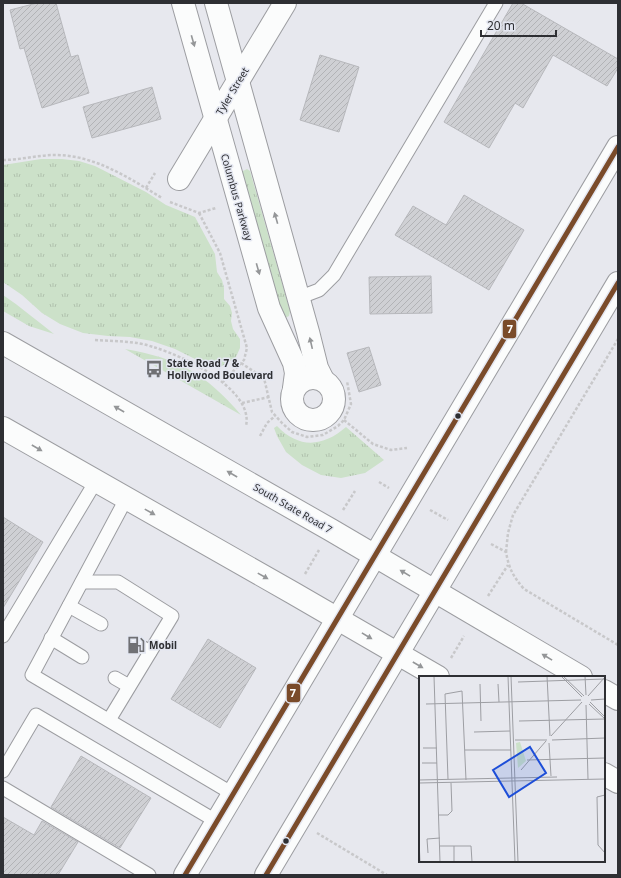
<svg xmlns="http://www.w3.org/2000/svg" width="621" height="878" font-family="'Noto Sans',sans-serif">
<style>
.grass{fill:url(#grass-tufts)}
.building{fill:url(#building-hatch);stroke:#b7b8bc}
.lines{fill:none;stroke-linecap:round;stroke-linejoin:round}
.lane-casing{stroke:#9c9da1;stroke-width:15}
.street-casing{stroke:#9c9da1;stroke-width:24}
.primary-casing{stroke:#9c9da1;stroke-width:24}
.highway-casing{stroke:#9c9da1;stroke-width:24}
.path{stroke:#c8c8ca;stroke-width:2.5;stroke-dasharray:3 2;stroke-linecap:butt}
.lane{stroke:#fbfcfc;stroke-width:13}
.street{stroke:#fbfcfc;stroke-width:22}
.primary{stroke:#fbfcfc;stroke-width:22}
.highway{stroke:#fbfcfc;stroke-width:22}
.bus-1-casing{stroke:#e4e7f1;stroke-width:8}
.bus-1{stroke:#7a4b2a;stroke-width:5}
.oneway{fill:#949698}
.bus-dot{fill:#2e2f33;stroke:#e4e7f1;stroke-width:1.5}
.labels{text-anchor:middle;stroke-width:3;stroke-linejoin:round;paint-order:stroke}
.street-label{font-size:10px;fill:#2e2f33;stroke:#e4e7f1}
.poi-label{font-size:10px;font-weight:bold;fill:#2e2f33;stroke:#e4e7f1;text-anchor:start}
.inset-road{fill:none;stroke:#9d9ea3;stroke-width:1}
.view{fill:#1d4ed8;fill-opacity:0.15;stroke:#1d4ed8;stroke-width:2}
.inset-edge{fill:none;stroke:#2e2f33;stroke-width:2}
.line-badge{stroke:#e4e7f1;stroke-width:1.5}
.badge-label{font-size:11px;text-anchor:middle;font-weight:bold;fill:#fff}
</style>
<defs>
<pattern id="grass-tufts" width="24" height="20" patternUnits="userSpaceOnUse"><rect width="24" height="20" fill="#cce1c9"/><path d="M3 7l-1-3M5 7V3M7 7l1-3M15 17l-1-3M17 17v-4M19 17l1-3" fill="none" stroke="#b0c1ad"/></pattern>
<pattern id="building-hatch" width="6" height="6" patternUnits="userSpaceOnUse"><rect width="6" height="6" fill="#cfd0d4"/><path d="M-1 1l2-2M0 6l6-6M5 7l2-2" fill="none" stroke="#b2b3b6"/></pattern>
</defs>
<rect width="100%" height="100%" fill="#e7e8ee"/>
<g class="grass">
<polygon points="41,159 62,159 79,161 95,166 146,192 166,205 195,217 215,254 217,272 222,280 224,288 224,299 230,306 232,313 231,321 233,329 240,339 240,348 236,357 219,368 199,361 175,349 152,341 130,337 108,336 83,333 60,324 42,313 22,295 3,282 3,165"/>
<polygon points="247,169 250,171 290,311 289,316 285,318 281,315 242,176 243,171"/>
<path d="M 3,295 C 21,307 37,321 54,334 L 29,326 L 3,311 Z"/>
<path d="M 125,349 C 178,358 206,374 241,415 Z"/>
<path d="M 277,426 C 299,449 323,447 346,427 L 384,460 L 365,473 L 341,478 L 321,475 L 302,465 L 286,452 L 277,436 L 274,428 Z"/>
</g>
<g class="building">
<polygon points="37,3 56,3 71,57 78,55 89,93 42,108 24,48 20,49 10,10"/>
<polygon points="513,3 521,3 618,59 618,68 607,86 553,55 523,108 515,103 489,148 444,122"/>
<polygon points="320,55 359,67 339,132 300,120"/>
<polygon points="152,87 161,119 92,138 83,107"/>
<polygon points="464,195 524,230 489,290 395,235 413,206 446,225"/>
<polygon points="431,276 432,313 370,314 369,277"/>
<polygon points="369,347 381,385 359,392 347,353"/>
<polygon points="3,517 43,542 3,608"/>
<polygon points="208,639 256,668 220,728 171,699"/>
<polygon points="81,756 151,798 120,848 51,807"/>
<polygon points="3,817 34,835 42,821 78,842 58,875 3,875"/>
</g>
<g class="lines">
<g class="lane-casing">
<g id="lane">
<polyline points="298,298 319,290 334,275 496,3"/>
<polyline points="126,499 32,675 233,794"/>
<polyline points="82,582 118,582 172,616 109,720"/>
<polyline points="69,606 101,624"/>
<polyline points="3,636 96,481"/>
<polyline points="51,638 82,657"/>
<polyline points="135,643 150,652"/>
<polyline points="115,678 129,686"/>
<polyline points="3,771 36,715 216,821"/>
<polyline points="3,788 149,875"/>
</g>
</g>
<g class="street-casing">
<g id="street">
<polyline points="183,3 269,308 294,363 296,373 294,388"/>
<polyline points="216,3 308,332 317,368 323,380"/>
<polyline points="179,179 285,3"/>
<circle cx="313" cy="399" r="21"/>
</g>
</g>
<g class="primary-casing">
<g id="primary">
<polyline points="3,343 331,530 581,677"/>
<polyline points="3,428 293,593 438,677"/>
<polyline points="604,691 618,699"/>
<polyline points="604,774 618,782"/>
</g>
</g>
<g class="highway-casing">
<g id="highway">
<polyline points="185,875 618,147"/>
<polyline points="266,875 618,283"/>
</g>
</g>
<g class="path">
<path d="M 3,160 C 20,160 38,155 55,155 C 95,155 129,178 162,198"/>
<polyline points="146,188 155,173"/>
<polyline points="170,202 199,213 216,208"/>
<polyline points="199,213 220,253 247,348 244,360 223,382"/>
<path d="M 95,340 C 109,341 123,341 137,343 C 169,348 255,386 246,426"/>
<polyline points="241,363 264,378 272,412 282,423 292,432 307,437 323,435 338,426 344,420 351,404 347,381"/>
<polyline points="242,403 269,397"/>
<polyline points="344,420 373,444 391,450 407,448"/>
<polyline points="260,436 267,423 275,416"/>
<polyline points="379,482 389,488"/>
<polyline points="343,510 355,491"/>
<polyline points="430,510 448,520"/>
<path d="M 491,544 L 506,552 C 509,569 513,576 524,589 L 618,645"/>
<polyline points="506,552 508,533 513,515 618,339"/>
<polyline points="305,574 319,550"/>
<polyline points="488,596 508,565"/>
<polyline points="451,658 464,636"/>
<polyline points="317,833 387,875"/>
</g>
<use href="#lane" class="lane"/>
<use href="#street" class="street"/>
<use href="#primary" class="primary"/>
<use href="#highway" class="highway"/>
<g class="bus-1-casing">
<g id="bus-1">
<polyline points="185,875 618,147"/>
<polyline points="266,875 618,283"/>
</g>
</g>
<use href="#bus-1" class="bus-1"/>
</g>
<defs><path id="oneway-solid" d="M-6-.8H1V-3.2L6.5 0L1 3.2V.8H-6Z"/></defs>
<g class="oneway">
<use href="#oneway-solid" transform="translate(193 41) rotate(74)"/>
<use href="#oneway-solid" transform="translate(276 218) rotate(-106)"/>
<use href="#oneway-solid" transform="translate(258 269) rotate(74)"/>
<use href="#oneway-solid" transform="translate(311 343) rotate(-103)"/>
<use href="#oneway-solid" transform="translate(119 409) rotate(-150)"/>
<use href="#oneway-solid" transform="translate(37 448) rotate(30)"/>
<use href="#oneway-solid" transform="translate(232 474) rotate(-150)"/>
<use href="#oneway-solid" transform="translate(150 512) rotate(29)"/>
<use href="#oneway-solid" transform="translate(405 573) rotate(-149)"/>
<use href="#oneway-solid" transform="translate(263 576) rotate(29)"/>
<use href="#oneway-solid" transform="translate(367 636) rotate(31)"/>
<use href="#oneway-solid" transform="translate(547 657) rotate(-149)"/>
<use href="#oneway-solid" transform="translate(418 665) rotate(30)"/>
</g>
<defs>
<g id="bus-bare" transform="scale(1.38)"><path d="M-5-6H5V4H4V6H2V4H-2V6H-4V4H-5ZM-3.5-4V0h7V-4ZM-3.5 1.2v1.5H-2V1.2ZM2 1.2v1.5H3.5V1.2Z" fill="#6f7074" stroke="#e4e7f1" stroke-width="2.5" paint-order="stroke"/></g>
<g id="fuel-bare" transform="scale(1.38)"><path d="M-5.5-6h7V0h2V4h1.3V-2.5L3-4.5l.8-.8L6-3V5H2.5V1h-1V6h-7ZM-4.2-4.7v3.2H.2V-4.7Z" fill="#6f7074" stroke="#e4e7f1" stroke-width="2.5" paint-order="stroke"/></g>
</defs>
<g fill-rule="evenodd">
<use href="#bus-bare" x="154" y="369"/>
<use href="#fuel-bare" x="136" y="645"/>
</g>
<g class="bus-dot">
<circle cx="458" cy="416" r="3.5"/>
<circle cx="286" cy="841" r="3.5"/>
</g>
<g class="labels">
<g class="street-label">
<text transform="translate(232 91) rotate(-59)" y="4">Tyler Street</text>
<text transform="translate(237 197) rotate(74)" y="4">Columbus Parkway</text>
<text transform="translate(293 508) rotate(30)" y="4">South State Road 7</text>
</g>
<g class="poi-label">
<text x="167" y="367">State Road 7 &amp;<tspan x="167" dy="12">Hollywood Boulevard</tspan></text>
<text x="149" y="649">Mobil</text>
</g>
</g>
<g transform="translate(419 676)">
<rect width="186" height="186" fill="#e7e8ee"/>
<path d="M 101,66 L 107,85 L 99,92 L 97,67 Z" fill="#cce1c9"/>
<path class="inset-road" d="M 15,0 L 21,186M 89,0 L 96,186M 92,0 L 99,186M 128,0 L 131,60M 142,0 L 163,21M 144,0 L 165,20M 166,0 L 167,19M 99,6 L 186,3M 61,8 L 62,45M 79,8 L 80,26M 169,20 L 186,1M 172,24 L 186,23M 171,26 L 186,41M 7,28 L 162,24M 170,28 L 186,43M 167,29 L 169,103M 100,45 L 186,43M 0,51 L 0,0M 55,56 L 91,55M 132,60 L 163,26M 96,64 L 128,64M 133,64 L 186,62M 130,67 L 132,100M 4,72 L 18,72M 46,74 L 92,74M 108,84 L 186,82M 3,87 L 18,87M 102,94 L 127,65M 29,103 L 26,18 L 43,15 L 47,104M 0,104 L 138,101M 0,107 L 186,103M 186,119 L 178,121 L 179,169 L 186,177M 0,124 L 0,159M 20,139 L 29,139 L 33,135 L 32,107M 0,164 L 1,186M 21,170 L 52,170 L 53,186M 35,170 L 35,186M 9,177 L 8,163 L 21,162"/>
<path class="view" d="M 111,71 L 127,97 L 90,121 L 74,94 Z"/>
<rect width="186" height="186" class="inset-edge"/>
</g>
<g class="line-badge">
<rect x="502" y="319" width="15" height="20" rx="4" fill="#7a4b2a"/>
<rect x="286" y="683" width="15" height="20" rx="4" fill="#7a4b2a"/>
</g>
<g class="badge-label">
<text x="510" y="333">7</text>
<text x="293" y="697">7</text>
</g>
<rect width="621" height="878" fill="none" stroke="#2e2f33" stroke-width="8"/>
<path d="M481 30v6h75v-6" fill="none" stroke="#2e2f33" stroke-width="2"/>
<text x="487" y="30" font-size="12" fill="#2e2f33" stroke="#e4e7f1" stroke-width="3" paint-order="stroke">20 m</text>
</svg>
